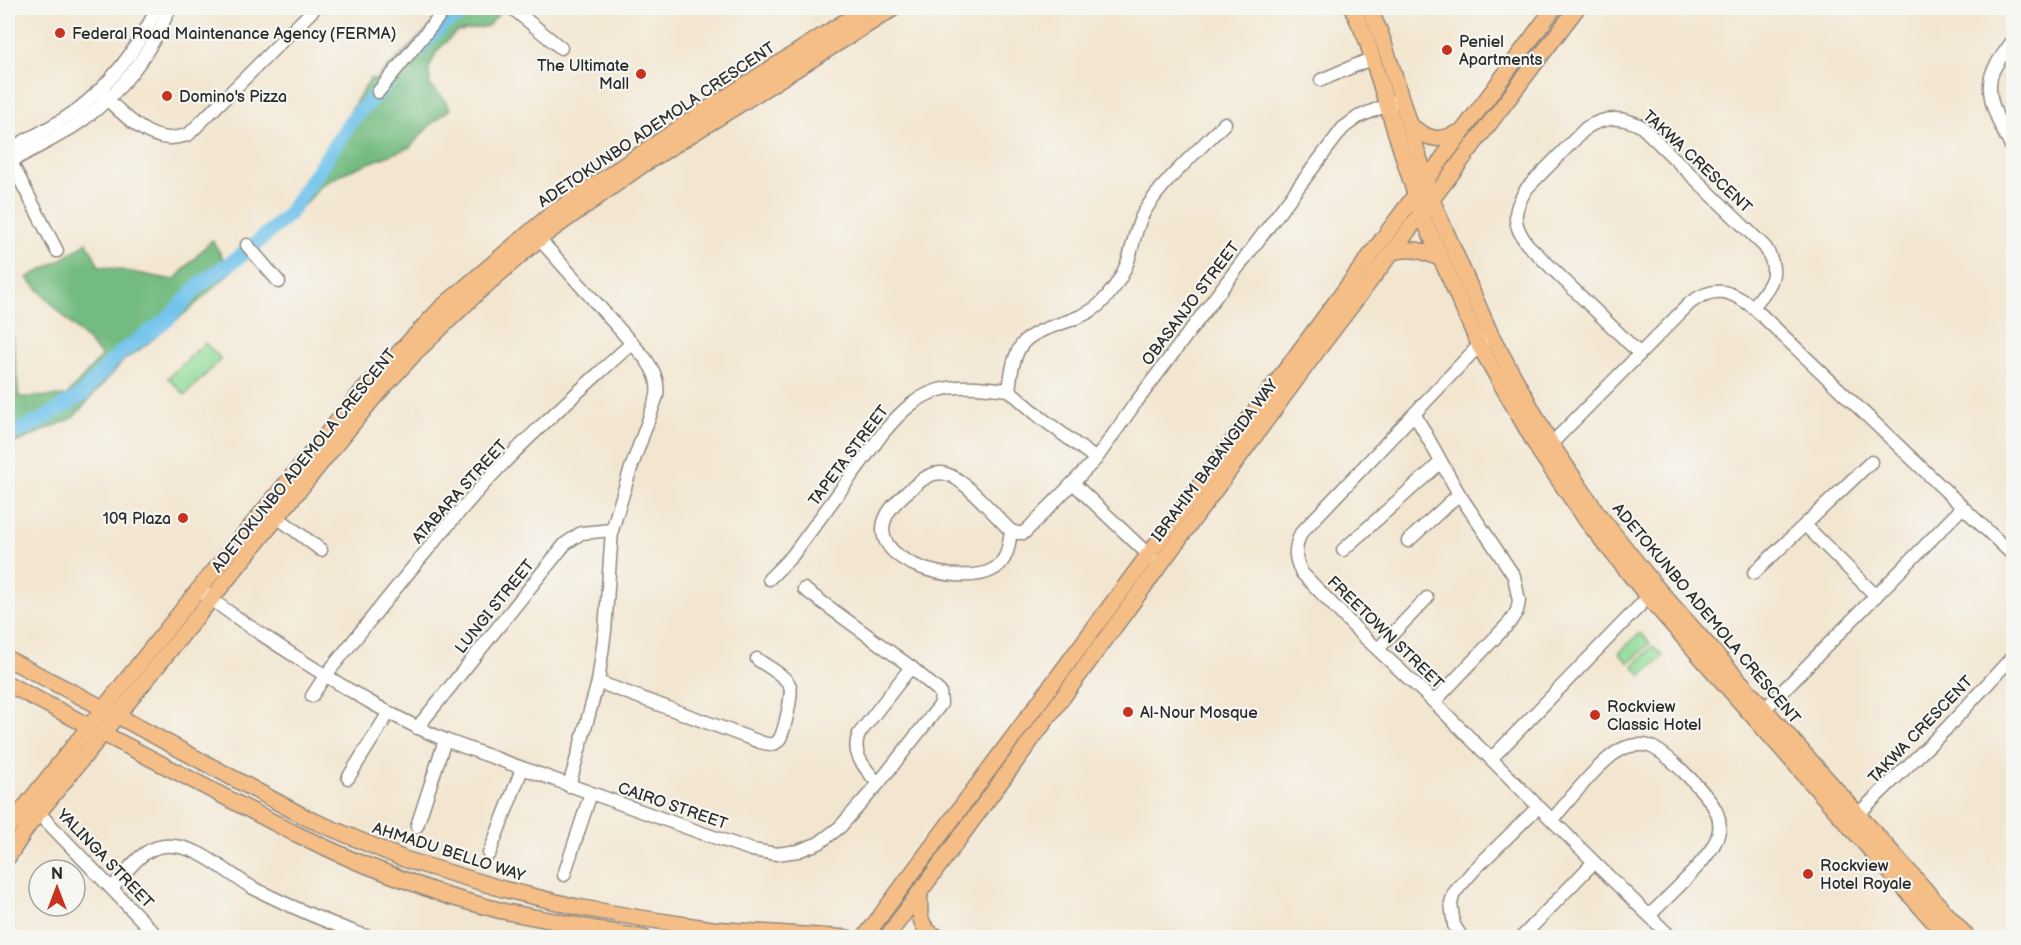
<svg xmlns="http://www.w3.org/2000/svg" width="2021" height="945" font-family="'Balsamiq Sans',sans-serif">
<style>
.green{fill:#8fdb98;stroke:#5d8362;stroke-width:1.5}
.forest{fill:#73bb80;stroke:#4f7356;stroke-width:1.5}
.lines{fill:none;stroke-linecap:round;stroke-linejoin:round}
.stream{stroke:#6fc2eb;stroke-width:2}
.river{stroke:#6fc2eb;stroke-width:15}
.minor-casing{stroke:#8f887e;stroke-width:15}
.major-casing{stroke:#8f887e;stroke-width:18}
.minor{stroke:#fff;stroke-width:12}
.major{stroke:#f6be87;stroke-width:15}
.poi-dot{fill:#c8321e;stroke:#f6f6f2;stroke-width:2}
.labels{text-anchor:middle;stroke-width:4.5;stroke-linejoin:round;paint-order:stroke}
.poi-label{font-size:16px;fill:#2b2b2b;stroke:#f6f6f2;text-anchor:start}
.street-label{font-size:16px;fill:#2b2b2b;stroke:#f6f6f2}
</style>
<rect width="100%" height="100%" fill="#f6f6f2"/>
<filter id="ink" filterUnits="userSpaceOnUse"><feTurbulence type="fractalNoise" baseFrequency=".0167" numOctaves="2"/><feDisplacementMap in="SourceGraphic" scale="12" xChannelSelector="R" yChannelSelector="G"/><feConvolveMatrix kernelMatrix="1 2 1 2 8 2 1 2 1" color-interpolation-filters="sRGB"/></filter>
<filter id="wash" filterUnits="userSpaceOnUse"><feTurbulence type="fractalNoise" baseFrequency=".008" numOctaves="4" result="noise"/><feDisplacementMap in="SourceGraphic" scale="24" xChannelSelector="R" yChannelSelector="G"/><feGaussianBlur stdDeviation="1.35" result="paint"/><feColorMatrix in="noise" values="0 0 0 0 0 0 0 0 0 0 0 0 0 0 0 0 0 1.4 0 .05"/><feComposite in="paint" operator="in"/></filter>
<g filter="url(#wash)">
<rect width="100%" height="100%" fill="#f3e6d0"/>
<g class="green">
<polygon points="205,343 221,359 185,395 168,378"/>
<polygon points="1640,633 1650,643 1629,663 1619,653"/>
<polygon points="1653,646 1663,656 1642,676 1633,666"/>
</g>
<polygon class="forest" points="450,8 504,8 488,26 456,32 437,51 429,68 430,85 445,100 450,109 430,125 410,147 346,172 323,184 307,202 189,310 142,348 123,361 73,418 8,446 8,300 19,397 66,396 102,356 27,278 61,260 87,242 99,266 174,280 212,240 226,263 286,213 371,78 374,81"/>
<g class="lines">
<polyline class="stream" points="2013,530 2014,530"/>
<g class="river">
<polyline points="417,51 443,24 473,8"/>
<polyline points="8,435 40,421 81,395 120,353 167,320 200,284 248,251 288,215 354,117 388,82"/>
</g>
</g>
</g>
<g filter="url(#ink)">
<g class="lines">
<g class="minor-casing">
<g id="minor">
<polyline points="512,8 561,48"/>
<path d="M 2014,39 C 2007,49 1998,60 1993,71 C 1982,95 2003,131 2014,152"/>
<polyline points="1321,80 1373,58"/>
<path d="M 98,91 C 118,108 141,137 169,138 C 175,138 182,136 188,135 L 315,8"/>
<polyline points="378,92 446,8"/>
<path d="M 8,150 C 31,137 55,126 77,110 C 112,83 138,48 157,8"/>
<polyline points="11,162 57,251"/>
<path d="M 8,163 C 33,149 60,137 83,120 C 123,91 151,51 170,8"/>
<path d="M 534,233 L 645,358 C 654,371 659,380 657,396 L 630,471 L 612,530 L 605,631 L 598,682 L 569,786"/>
<polyline points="247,245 279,282"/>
<path d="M 1485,339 L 1301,533 C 1294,549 1294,558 1302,573 L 1358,631 L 1434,702 L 1594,862 L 1672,938"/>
<path d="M 1640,354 L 1527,244 C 1511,222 1513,210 1527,188 L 1586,128 C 1605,116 1622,116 1641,126 L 1765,247 C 1782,274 1770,286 1753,307"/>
<polyline points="1415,415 1459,494 1514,576 1519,601 1517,611 1510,622 1434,702"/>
<path d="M 1546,449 L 1690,303 C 1714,285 1730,290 1753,307 L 2014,556"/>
<path d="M 1096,459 L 1040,417 L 1009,390 C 1011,375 1013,354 1024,342 C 1041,324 1078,324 1100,304 C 1110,294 1121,279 1126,266 C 1133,250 1134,231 1143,214 C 1161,182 1199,150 1225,123"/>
<polyline points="1073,483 1155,561"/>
<polyline points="277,517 321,550"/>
<polyline points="1805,525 1876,596"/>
<path d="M 1011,531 C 1009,546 1007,563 992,570 C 960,587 860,562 888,513 C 894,503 908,491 917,484 C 925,477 936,471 946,474 C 964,478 996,517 1011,531 L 1018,533 L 1024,533 L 1096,459 L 1134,405 L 1343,128 L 1358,117 L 1394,102"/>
<polyline points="1408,541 1459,494"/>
<polyline points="1343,550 1440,463"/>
<polyline points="1754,573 1871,462"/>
<path d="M 769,579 L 792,556 L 883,433 C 924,383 948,383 1009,390"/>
<path d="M 205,594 C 236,619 270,640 304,662 C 350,691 394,718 445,740 L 699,832 L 752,850 L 777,854 L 798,851 L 819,843 L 840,827 L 878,784 L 941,704 L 940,692 L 911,667 L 804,589"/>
<polyline points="1378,649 1427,598"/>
<path d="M 598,682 L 760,742 C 766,744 774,746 778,741 C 784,735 793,693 790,686 C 785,675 766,666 757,659"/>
<path d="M 312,696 L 325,676 C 377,612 428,546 483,485 C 529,434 582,389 632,343"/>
<polyline points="1759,715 1962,508"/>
<polyline points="417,728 565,544 581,533 612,530"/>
<polyline points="1491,759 1653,592"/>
<polyline points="348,778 388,714"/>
<path d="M 878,784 C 866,768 850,755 859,734 L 911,667"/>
<polyline points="33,807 159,938"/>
<polyline points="1853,819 1946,729 2014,655"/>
<path d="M 1552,820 C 1568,802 1605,753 1627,747 C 1633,745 1643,744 1649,746 C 1667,752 1710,796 1717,813 C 1720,820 1720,828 1718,835 C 1712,858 1667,897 1650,915"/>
<polyline points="417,826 445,740"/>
<polyline points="489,854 522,769"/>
<polyline points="564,875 591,793"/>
<path d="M 112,888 C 127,872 141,848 164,846 C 196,842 226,873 253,888 C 291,907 331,924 371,938"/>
<polyline points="1462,938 1454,925 1451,903 1454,893 1474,870 1538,807"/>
<polyline points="1521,938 1594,862"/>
</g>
</g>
<g class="major-casing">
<g id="major">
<polyline points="1352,8 1366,38 1421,213 1479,345 1541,454 1587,521 1648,597 1948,938"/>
<polyline points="1369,8 1380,32 1391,65 1432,200 1491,335 1551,444 1598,514 1657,588 1968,938"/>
<path d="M 1410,125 C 1431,142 1440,142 1464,130"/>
<path d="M 1392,252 C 1411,247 1423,250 1441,259"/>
<polyline points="8,659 103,708 307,818 404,859 503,889 577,907 640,918 712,929 848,938"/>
<polyline points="8,684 294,833 355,861 447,896 502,911 644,938"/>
<polyline points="8,828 199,589 360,394 442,307 550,215 709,108 866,8"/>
<polyline points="8,857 28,826 371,401 417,351 476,294 539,239 644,164 894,8"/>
<path d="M 920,891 C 919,911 917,930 940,938"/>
<polyline points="864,938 1554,8"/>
<polyline points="886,938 1317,351 1577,8"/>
</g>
</g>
<use href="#minor" class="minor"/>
<use href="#major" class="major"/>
</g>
</g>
<g class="poi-dot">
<circle cx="60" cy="33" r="6"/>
<circle cx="1447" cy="50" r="6"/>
<circle cx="641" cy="74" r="6"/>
<circle cx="167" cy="96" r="6"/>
<circle cx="183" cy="518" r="6"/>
<circle cx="1128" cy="712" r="6"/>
<circle cx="1595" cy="715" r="6"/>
<circle cx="1808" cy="874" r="6"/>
</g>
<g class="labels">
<g class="poi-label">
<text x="72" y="39">Federal Road Maintenance Agency (FERMA)</text>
<text x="1459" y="47">Peniel<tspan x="1459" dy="18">Apartments</tspan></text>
<text x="629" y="71" text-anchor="end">The Ultimate<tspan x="629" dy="18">Mall</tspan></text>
<text x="179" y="102">Domino's Pizza</text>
<text x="171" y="524" text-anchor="end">109 Plaza</text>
<text x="1607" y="712">Rockview<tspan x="1607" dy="18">Classic Hotel</tspan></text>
<text x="1140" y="718">Al-Nour Mosque</text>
<text x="1820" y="871">Rockview<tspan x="1820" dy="18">Hotel Royale</tspan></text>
</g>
<g class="street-label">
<text transform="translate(656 124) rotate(-34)" y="6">ADETOKUNBO ADEMOLA CRESCENT</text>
<text transform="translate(1698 161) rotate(43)" y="6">TAKWA CRESCENT</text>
<text transform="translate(1190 303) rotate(-53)" y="6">OBASANJO STREET</text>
<text transform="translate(848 455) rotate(-53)" y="6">TAPETA STREET</text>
<text transform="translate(303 460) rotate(-51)" y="6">ADETOKUNBO ADEMOLA CRESCENT</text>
<text transform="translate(1214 460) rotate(-53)" y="6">IBRAHIM BABANGIDA WAY</text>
<text transform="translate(459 491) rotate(-48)" y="6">ATABARA STREET</text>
<text transform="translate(494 606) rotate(-51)" y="6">LUNGI STREET</text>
<text transform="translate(1707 613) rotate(50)" y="6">ADETOKUNBO ADEMOLA CRESCENT</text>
<text transform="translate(1386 632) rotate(44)" y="6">FREETOWN STREET</text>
<text transform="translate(1920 729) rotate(-46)" y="6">TAKWA CRESCENT</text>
<text transform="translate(673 805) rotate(19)" y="6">CAIRO STREET</text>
<text transform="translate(449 851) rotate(18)" y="6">AHMADU BELLO WAY</text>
<text transform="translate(106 858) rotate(46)" y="6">YALINGA STREET</text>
</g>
</g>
<rect width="2021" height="945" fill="none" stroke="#f6f6f2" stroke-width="30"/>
<g transform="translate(57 888)"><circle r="28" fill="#f6f6f2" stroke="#a5a5a2" stroke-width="1.5"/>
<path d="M0-4.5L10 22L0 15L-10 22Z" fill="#c8321e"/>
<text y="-9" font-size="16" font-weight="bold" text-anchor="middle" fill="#2b2b2b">N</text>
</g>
</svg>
